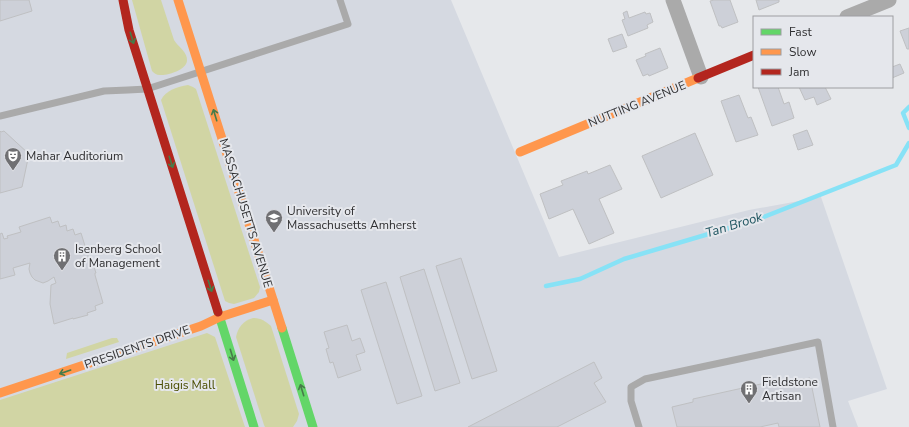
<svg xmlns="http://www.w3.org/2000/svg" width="909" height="427" font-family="'Nunito Sans',sans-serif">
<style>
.built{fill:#d5d9e1}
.green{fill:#d1d5a4}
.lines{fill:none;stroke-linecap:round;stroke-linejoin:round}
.stream{stroke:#87e2f6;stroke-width:4.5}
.building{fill:#cdd0d8;stroke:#bfc0c2}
.lane{stroke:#aaa;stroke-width:7}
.street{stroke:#aaa;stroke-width:15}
.fast{stroke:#63d668;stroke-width:9}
.slow{stroke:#ff974d;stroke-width:9}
.jam{stroke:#b3261e;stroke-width:9}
.oneway{stroke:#477b4a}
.labels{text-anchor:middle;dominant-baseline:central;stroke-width:4;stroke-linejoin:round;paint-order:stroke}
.street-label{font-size:12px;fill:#303032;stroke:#e5e7ec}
.poi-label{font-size:12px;fill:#303032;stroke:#e5e7ec;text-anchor:start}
.park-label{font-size:12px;fill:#4a4d00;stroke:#e5e7ec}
.water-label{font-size:13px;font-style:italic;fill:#1d545f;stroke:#e5e7ec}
</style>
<rect width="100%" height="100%" fill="#e6e8eb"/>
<polygon class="built" points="0,0 451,0 559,257 749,210 821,197 887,389 848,401 858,427 0,427"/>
<g class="green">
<path d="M132,0H161L174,40C178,47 188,52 187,61C186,70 167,76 160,75C156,75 154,73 152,71Z"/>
<path d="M188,85L193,87L196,89L260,287L259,292L254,298L234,304L229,303L225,301L161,100C166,90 177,87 188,85Z"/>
<path d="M253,318C261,318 265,321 271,326L299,414L297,421L293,427H265L264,425L236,337C238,327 243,321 253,318Z"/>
<polygon points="207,333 215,337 245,427 0,427 0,400"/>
<polygon points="112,338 117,338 119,342 66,359 67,353"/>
</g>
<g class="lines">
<g class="stream">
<polyline points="909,107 903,113 909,128"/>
<polyline points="546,286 580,279 624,259 756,220 896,165 909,143"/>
</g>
</g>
<g class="building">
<polygon points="0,0 29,0 32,11 0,21"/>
<polygon points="714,0 730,0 738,22 722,28 721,26 719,26 710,1"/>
<polygon points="756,0 779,0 779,2 759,10"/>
<polygon points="627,11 629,18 645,12 646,14 650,13 653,22 647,25 648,28 628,36 622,20 625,19 623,13"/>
<polygon points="909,28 909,49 907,49 900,31"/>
<polygon points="622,34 627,47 613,52 608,39"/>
<polygon points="660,48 668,68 649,76 648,74 643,76 636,60 646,56 645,54"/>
<polygon points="900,64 904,73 892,78 892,67"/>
<polygon points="758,87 778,87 784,104 789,102 794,118 772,126"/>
<polygon points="799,87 825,87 831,99 817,105 814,97 805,100"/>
<polygon points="739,95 748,118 751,117 758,135 736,142 721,101"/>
<polygon points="807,130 813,145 798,150 793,135"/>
<polygon points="0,131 1,132 4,131 29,154 22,187 0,193"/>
<polygon points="695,133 713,175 661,198 642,156"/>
<polygon points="610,165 622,189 599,199 614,233 589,244 573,209 549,219 540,194 563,185 561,181 587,171 588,174"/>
<polygon points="50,217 52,223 58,221 60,227 66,225 67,231 73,229 75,235 81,233 90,262 92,261 96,273 95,273 95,275 103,303 95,306 96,310 87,313 88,315 73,319 73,318 54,324 50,304 51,285 56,283 54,277 48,281 43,283 35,280 32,277 30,273 29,269 30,263 13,268 15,275 0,279 0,234 2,233 4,239 8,238 7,236 21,232 19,227"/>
<polygon points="461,258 497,371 472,379 436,266"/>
<polygon points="424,269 460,383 435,391 400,277"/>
<polygon points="386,282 422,396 397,404 361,290"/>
<polygon points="347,325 352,341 360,338 365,352 356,355 361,370 338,378 333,362 330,363 326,349 329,348 324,332"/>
<polygon points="594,362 602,378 594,383 606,402 557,427 468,427"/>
<polygon points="788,378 789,382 810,378 820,427 779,427 778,423 760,427 677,427 672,407 693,402 693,399"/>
</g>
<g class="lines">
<g class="lane">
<polyline points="0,116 104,91 128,90 147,89 348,24 340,0"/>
<polyline points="639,427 631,401 631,387 645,379 818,342 833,427"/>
</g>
<g class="street">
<polyline points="673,0 701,77"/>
<polyline points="847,17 889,0"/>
</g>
<g class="fast">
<polyline points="218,312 254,427"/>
<polyline points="282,328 313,427"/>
</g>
<g class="slow">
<polyline points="178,0 282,328"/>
<polyline points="520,152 698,78"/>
<polyline points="0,393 201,326 220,317 273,300"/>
</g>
<g class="jam">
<polyline points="123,0 129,30 218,312"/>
<polyline points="698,78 754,55"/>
</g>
</g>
<defs><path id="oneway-shaft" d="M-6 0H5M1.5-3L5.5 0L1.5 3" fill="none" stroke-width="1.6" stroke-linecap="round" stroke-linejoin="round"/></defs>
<g class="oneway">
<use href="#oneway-shaft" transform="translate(132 38) rotate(73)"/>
<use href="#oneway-shaft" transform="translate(215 115) rotate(-107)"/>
<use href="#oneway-shaft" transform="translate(171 162) rotate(72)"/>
<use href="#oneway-shaft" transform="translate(210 286) rotate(72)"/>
<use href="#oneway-shaft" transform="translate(232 355) rotate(73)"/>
<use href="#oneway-shaft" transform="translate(65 372) rotate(161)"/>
<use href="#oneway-shaft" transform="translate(302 390) rotate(-107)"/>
</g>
<defs>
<g id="theatre-pin" transform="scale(0.9)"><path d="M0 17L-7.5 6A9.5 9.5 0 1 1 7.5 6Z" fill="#707073" stroke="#e5e7ec"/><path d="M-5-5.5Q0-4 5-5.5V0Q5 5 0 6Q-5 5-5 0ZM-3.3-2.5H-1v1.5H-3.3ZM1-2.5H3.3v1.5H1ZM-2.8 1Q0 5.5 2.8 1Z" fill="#fff"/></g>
<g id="university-pin" transform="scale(0.9)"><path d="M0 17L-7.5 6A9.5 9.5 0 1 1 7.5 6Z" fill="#707073" stroke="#e5e7ec"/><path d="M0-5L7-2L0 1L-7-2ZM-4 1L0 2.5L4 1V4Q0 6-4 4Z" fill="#fff"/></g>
<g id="building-pin" transform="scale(0.9)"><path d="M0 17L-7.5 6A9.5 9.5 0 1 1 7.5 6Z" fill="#707073" stroke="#e5e7ec"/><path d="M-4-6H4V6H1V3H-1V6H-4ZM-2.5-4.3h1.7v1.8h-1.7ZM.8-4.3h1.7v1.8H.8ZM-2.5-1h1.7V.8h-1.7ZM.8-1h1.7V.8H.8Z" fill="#fff"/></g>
</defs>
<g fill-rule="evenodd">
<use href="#theatre-pin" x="13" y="156"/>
<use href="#university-pin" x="274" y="218"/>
<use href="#building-pin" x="62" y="256"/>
<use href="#building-pin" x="749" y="389"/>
</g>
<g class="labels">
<g class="street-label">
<text transform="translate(637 104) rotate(-22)">NUTTING AVENUE</text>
<text transform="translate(246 213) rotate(73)">MASSACHUSETTS AVENUE</text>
<text transform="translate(137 347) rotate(-19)">PRESIDENTS DRIVE</text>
</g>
<g class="poi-label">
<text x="26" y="156">Mahar Auditorium</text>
<text x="287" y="211">University of<tspan x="287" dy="14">Massachusetts Amherst</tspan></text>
<text x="75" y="249">Isenberg School<tspan x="75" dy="14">of Management</tspan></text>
<text x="762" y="382">Fieldstone<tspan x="762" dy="14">Artisan</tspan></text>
</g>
<g class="park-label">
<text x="185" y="385">Haigis Mall</text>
</g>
<g class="water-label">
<text transform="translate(734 225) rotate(-17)">Tan Brook</text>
</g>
</g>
<rect x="753" y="16" width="140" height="72" fill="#e5e7ec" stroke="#9d9ea2"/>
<rect x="761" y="29" width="20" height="6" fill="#63d668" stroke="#9d9ea2"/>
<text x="789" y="36" font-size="12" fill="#303032">Fast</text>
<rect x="761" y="49" width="20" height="6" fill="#ff974d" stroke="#9d9ea2"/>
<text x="789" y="56" font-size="12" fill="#303032">Slow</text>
<rect x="761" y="69" width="20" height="6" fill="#b3261e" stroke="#9d9ea2"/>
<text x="789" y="76" font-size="12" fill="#303032">Jam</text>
</svg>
